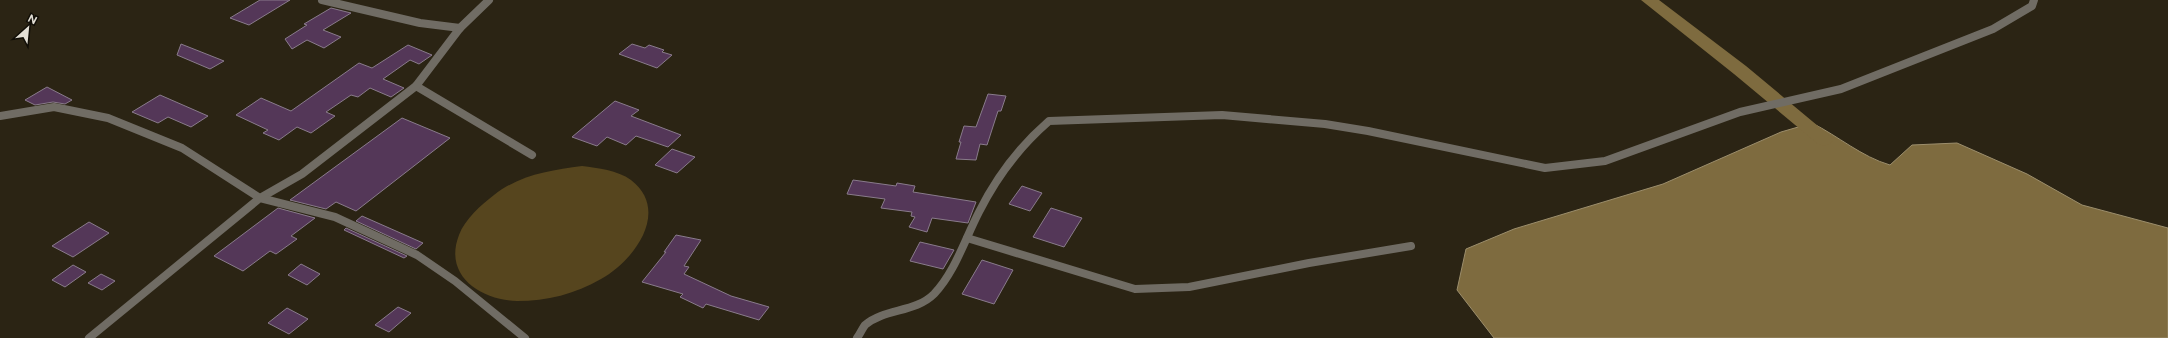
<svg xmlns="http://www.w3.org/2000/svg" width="2168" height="338" font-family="Figtree,sans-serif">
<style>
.green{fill:#56451e}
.water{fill:#7e6b3f;stroke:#9c8e6c}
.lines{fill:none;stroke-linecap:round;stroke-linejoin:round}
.canal{fill:#7e6b3f;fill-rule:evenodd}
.building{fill:#543758;stroke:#897b8b}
.minor{stroke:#706c64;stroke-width:8}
</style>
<rect width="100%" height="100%" fill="#2b2414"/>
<path class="green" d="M582,166C598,168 617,170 631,180C671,211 634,261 601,279C575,294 547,301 517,301C481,300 443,276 459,235C465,219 481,205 494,195C519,175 551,170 582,166Z"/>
<path class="water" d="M1812,123C1838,136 1862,157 1890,165L1912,145L1957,143L2027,174L2082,205L2168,228V338H1494L1457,290L1466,249L1514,229L1663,184L1781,132Z"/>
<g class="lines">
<polygon class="canal" points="1641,0 1659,0 1746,66 1830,136 1833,140 1830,144 1824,146 1818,144 1734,74"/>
</g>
<g class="building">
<polygon points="260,0 290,0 249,25 230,18"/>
<polygon points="331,8 351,13 323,30 341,37 324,48 307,40 292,49 285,39 307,25 304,24"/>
<polygon points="181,44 224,61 210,69 177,55"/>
<polygon points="632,44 645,48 649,45 664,50 662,52 672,55 657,68 619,54"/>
<polygon points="408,45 432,55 419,64 410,60 383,79 404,88 391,97 370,88 358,97 351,95 326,112 335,116 311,133 297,127 279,140 263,133 268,130 236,115 261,98 291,111 359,63 372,68"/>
<polygon points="47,87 72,100 65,104 53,102 35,105 25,100"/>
<polygon points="988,94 1006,96 1001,111 998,111 987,145 980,144 976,160 956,159 961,142 959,142 964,126 976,127"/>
<polygon points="160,95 208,116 191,127 168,117 158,123 132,112"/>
<polygon points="615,101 639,110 631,116 681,135 668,147 636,136 626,145 607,137 597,146 572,137"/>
<polygon points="402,118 450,138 356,211 336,202 326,209 290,200"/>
<polygon points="672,149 695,157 677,173 655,165"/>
<polygon points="853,180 896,186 897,183 915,186 913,192 976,202 968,223 932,218 927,232 909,227 915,217 911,216 912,212 881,208 885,199 847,194"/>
<polygon points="1022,186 1042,193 1030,211 1009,204"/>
<polygon points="278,208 315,218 291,236 297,239 276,254 270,251 243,271 214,256"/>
<polygon points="1051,208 1082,218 1064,247 1033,237"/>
<polygon points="362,216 423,243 416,249 356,221"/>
<polygon points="89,222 109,233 73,257 52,246"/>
<polygon points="346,228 407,256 404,258 344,230"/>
<polygon points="676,235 701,240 684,266 689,267 684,274 731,296 769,307 759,320 706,304 703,308 680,297 683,294 642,282 666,252 664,252"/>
<polygon points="920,242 954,250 943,269 910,261"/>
<polygon points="982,260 1013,270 994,304 962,294"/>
<polygon points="301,264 320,274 307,285 288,275"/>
<polygon points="73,265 86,272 65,287 52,280"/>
<polygon points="101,274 115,281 102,290 88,283"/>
<polygon points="398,307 411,313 389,332 375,325"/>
<polygon points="287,308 308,319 289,334 268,323"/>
</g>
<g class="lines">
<g class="minor">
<polyline points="322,0 420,23 460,28"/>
<polyline points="416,86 532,155"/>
<polyline points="0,116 54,107 108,118 182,148 260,198 302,174 416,86 460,28 489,0"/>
<polyline points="967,238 1135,289 1189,287 1309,263 1411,246"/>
<polyline points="89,338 260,198 335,217 417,255 455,281 525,338"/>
<path d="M857,338C860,334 862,329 865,325C885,308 915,313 934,294C955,272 965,239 979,212C997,176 1019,147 1049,121L1222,115L1325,124L1368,131L1545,168L1605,161L1740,112L1841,89L1993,29L2032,6L2034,0"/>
</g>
</g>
<g transform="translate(28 28) rotate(27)" stroke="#110e07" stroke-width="3" paint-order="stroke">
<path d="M0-3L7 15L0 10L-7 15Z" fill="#e3dfd5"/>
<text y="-6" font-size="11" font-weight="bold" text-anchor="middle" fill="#e3dfd5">N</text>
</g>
</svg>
